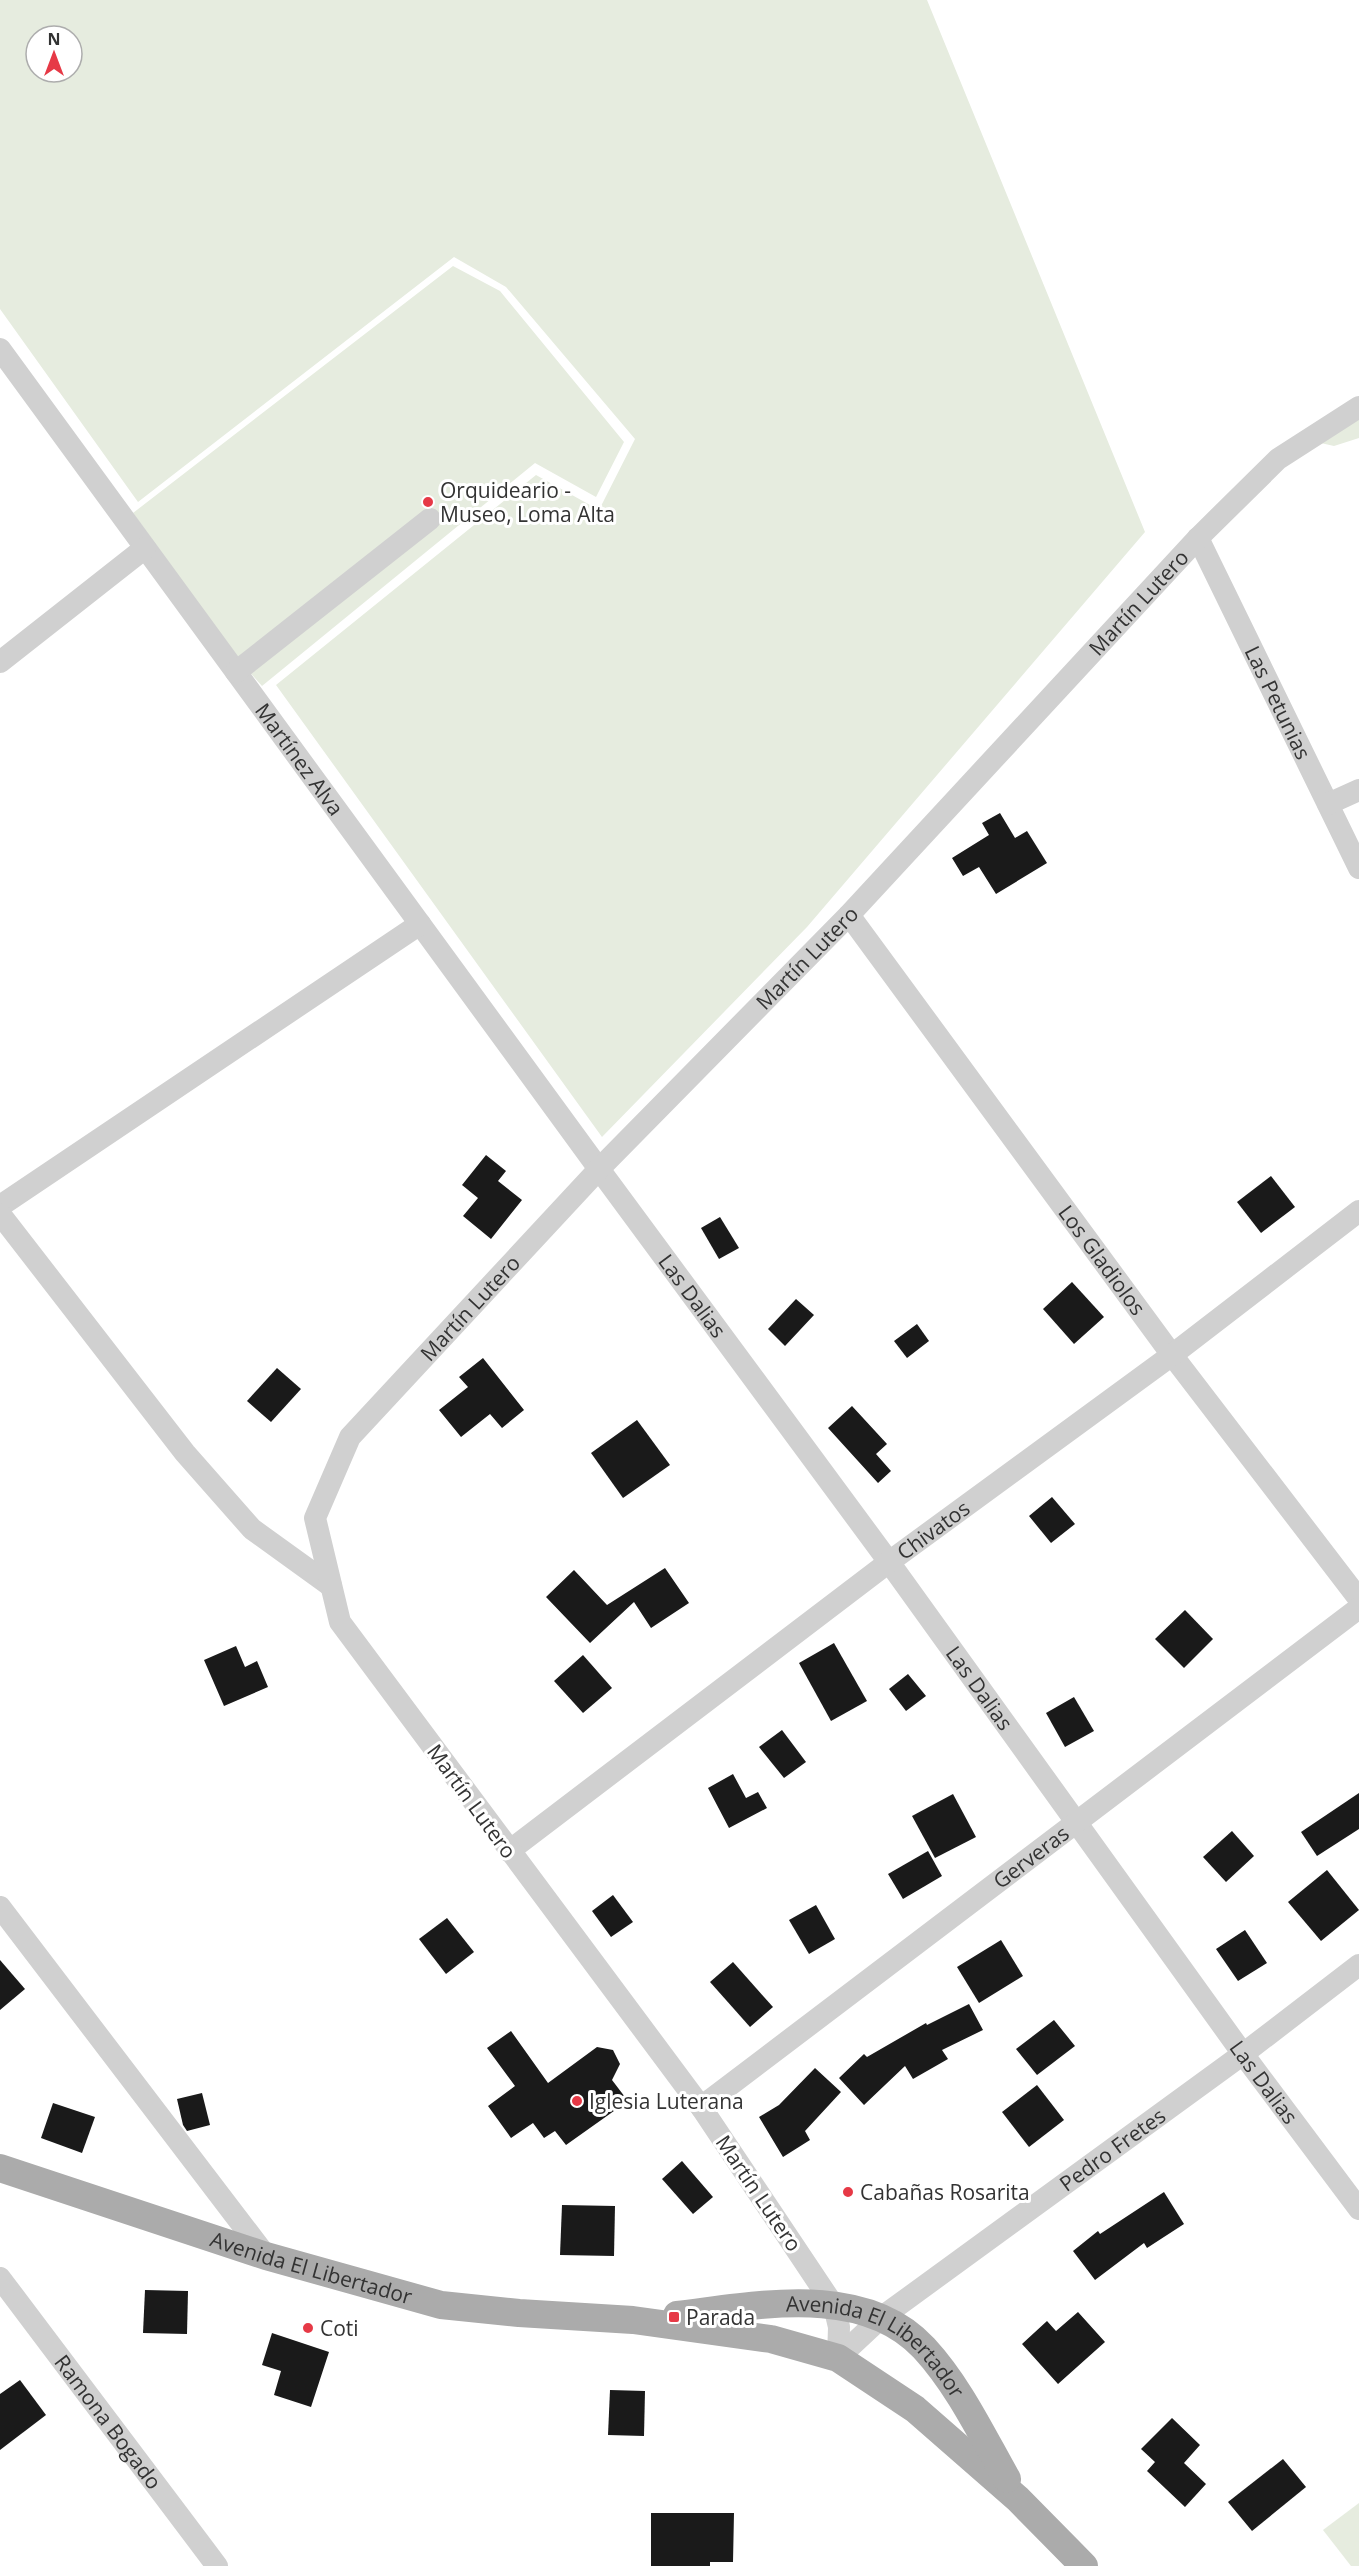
<svg xmlns="http://www.w3.org/2000/svg" width="1359" height="2566" font-family="'Open Sans',sans-serif">
<style>
.green{fill:#e6ecdf;fill-rule:evenodd}
.building{fill:#1a1a1a}
.lines{fill:none;stroke-linecap:round;stroke-linejoin:round}
.minor{stroke:#d0d0d0;stroke-width:22}
.major{stroke:#ababab;stroke-width:28}
.poi-dot{fill:#e63946;stroke:#fff;stroke-width:2}
.labels{text-anchor:middle;dominant-baseline:central;stroke-width:6;stroke-linejoin:round;paint-order:stroke}
.poi-label{font-size:21px;fill:#333;stroke:#fff;text-anchor:start}
.street-label{font-size:21px;fill:#333;stroke:#fff}
</style>
<rect width="100%" height="100%" fill="#fff"/>
<g class="green">
<path d="M0,0H927L1145,532L807,927L602,1137L276,685L536,475L599,510L635,439L506,287L454,257L138,502L0,309ZM36,36H72V72H36Z"/>
<polygon points="453,266 500,291 624,442 596,497 535,463 262,686 238,659 133,513"/>
<polygon points="1359,412 1359,438 1334,446 1303,439"/>
<polygon points="1359,2503 1359,2566 1351,2566 1323,2530"/>
</g>
<g class="building">
<polygon points="1000,813 1015,838 1027,831 1047,863 996,894 979,867 963,876 952,858 989,835 982,823"/>
<polygon points="486,1155 506,1171 498,1181 522,1200 491,1239 463,1216 478,1198 462,1185"/>
<polygon points="1271,1176 1295,1207 1261,1233 1237,1202"/>
<polygon points="720,1217 739,1248 719,1259 701,1228"/>
<polygon points="1072,1282 1104,1317 1074,1344 1043,1309"/>
<polygon points="796,1299 814,1315 785,1346 768,1329"/>
<polygon points="917,1324 929,1341 907,1358 894,1341"/>
<polygon points="483,1358 524,1410 502,1428 490,1414 461,1437 439,1410 468,1387 459,1377"/>
<polygon points="277,1368 301,1389 271,1422 247,1401"/>
<polygon points="852,1406 887,1444 876,1454 891,1471 878,1483 828,1428"/>
<polygon points="637,1420 670,1465 623,1498 591,1453"/>
<polygon points="1052,1497 1075,1524 1051,1543 1029,1516"/>
<polygon points="665,1568 689,1603 651,1628 634,1602 590,1643 546,1597 574,1570 607,1605"/>
<polygon points="1185,1610 1213,1639 1184,1668 1155,1639"/>
<polygon points="834,1643 867,1701 831,1721 799,1663"/>
<polygon points="236,1646 245,1667 257,1661 268,1687 224,1706 204,1660"/>
<polygon points="583,1655 612,1688 583,1713 554,1681"/>
<polygon points="908,1674 926,1696 906,1711 889,1689"/>
<polygon points="1074,1697 1094,1731 1065,1747 1046,1713"/>
<polygon points="782,1730 806,1762 784,1778 759,1747"/>
<polygon points="733,1774 746,1798 758,1792 767,1808 729,1828 708,1788"/>
<polygon points="1359,1793 1359,1829 1317,1856 1301,1832"/>
<polygon points="953,1794 976,1837 935,1858 912,1816"/>
<polygon points="1232,1831 1254,1856 1226,1882 1203,1857"/>
<polygon points="928,1851 942,1876 903,1899 888,1874"/>
<polygon points="1327,1870 1359,1910 1321,1941 1288,1902"/>
<polygon points="613,1895 633,1922 611,1937 592,1911"/>
<polygon points="816,1905 835,1939 809,1954 789,1920"/>
<polygon points="447,1918 474,1952 446,1974 419,1939"/>
<polygon points="1245,1930 1267,1963 1238,1981 1216,1949"/>
<polygon points="1001,1940 1023,1976 979,2003 957,1967"/>
<polygon points="0,1960 25,1989 0,2010"/>
<polygon points="733,1962 773,2007 750,2027 710,1982"/>
<polygon points="969,2004 983,2030 942,2050 948,2059 913,2079 905,2066 864,2105 839,2078 864,2054 867,2057 926,2023 927,2025"/>
<polygon points="1054,2020 1075,2046 1037,2075 1016,2049"/>
<polygon points="511,2031 548,2083 597,2047 613,2050 620,2064 612,2080 628,2101 566,2145 555,2131 544,2138 533,2123 511,2138 488,2106 515,2086 487,2048"/>
<polygon points="815,2068 841,2092 805,2131 810,2140 783,2157 759,2117 779,2105"/>
<polygon points="1037,2085 1064,2120 1029,2147 1002,2112"/>
<polygon points="202,2093 210,2125 187,2131 183,2125 177,2099"/>
<polygon points="53,2103 95,2117 82,2153 41,2138"/>
<polygon points="682,2161 713,2197 693,2214 662,2179"/>
<polygon points="1164,2192 1184,2224 1147,2248 1144,2243 1095,2280 1073,2251 1098,2231 1100,2234"/>
<polygon points="562,2205 615,2206 614,2256 560,2255"/>
<polygon points="145,2290 188,2291 187,2334 143,2333"/>
<polygon points="1078,2312 1105,2342 1058,2384 1022,2344 1047,2321 1056,2331"/>
<polygon points="272,2333 329,2352 311,2407 274,2395 281,2371 262,2365"/>
<polygon points="20,2380 46,2415 0,2450 0,2394"/>
<polygon points="610,2390 645,2391 644,2436 608,2435"/>
<polygon points="1172,2418 1200,2445 1184,2463 1206,2484 1185,2507 1147,2471 1155,2462 1141,2449"/>
<polygon points="1283,2459 1306,2487 1252,2531 1228,2502"/>
<polygon points="651,2513 734,2513 733,2562 710,2562 710,2566 651,2566"/>
</g>
<g class="lines">
<g class="minor">
<path id="s1" d="M0,349L599,1169L889,1562L1243,2054L1359,2209"/>
<path id="s2" d="M1198,538L1359,868"/>
<polyline points="0,662 145,548"/>
<polyline points="236,672 430,519"/>
<polyline points="1328,804 1359,790"/>
<path id="s3" d="M849,915L1172,1355L1359,1599"/>
<polyline points="0,1206 420,924"/>
<polyline points="0,1214 185,1453 252,1529 331,1586"/>
<path id="s4" d="M509,1851L889,1562L1172,1355L1359,1211"/>
<polyline points="0,1907 266,2256"/>
<path id="s5" d="M701,2107L1359,1608"/>
<path id="s6" d="M0,2278L217,2566"/>
<path id="s7" d="M838,2358L839,2327L834,2306L701,2107L340,1622L315,1518L350,1437L599,1169L849,915L1198,538L1278,459L1359,407"/>
<path id="s8" d="M838,2358L882,2317L1243,2054L1359,1965"/>
</g>
<g class="major">
<path id="s9" d="M0,2168L266,2256L441,2305L519,2313L633,2320L771,2339L838,2358L915,2409L1018,2499L1084,2566"/>
<path id="s10" d="M677,2315C755,2306 863,2282 924,2348C959,2386 982,2435 1007,2479"/>
</g>
</g>
<g class="poi-dot">
<circle cx="428" cy="502" r="6"/>
<circle cx="577" cy="2101" r="6"/>
<circle cx="848" cy="2192" r="6"/>
<rect x="668" y="2311" width="12" height="12" rx="3"/>
<circle cx="308" cy="2328" r="6"/>
</g>
<g class="labels">
<g class="poi-label">
<text x="440" y="490">Orquideario -<tspan x="440" dy="24">Museo, Loma Alta</tspan></text>
<text x="589" y="2101">Iglesia Luterana</text>
<text x="860" y="2192">Cabañas Rosarita</text>
<text x="686" y="2317">Parada</text>
<text x="320" y="2328">Coti</text>
</g>
<g class="street-label">
<text stroke="none"><textPath href="#s7" startOffset="2240">Martín Lutero</textPath></text>
<text stroke="none"><textPath href="#s2" startOffset="183">Las Petunias</textPath></text>
<text stroke="none"><textPath href="#s1" startOffset="508">Martínez Alva</textPath></text>
<text stroke="none"><textPath href="#s7" startOffset="1754">Martín Lutero</textPath></text>
<text stroke="none"><textPath href="#s3" startOffset="428">Los Gladiolos</textPath></text>
<text stroke="none"><textPath href="#s1" startOffset="1173">Las Dalias</textPath></text>
<text stroke="none"><textPath href="#s7" startOffset="1268">Martín Lutero</textPath></text>
<text stroke="none"><textPath href="#s4" startOffset="532">Chivatos</textPath></text>
<text stroke="none"><textPath href="#s1" startOffset="1659">Las Dalias</textPath></text>
<text transform="translate(472 1801) rotate(54)">Martín Lutero</text>
<text stroke="none"><textPath href="#s5" startOffset="414">Gerveras</textPath></text>
<text stroke="none"><textPath href="#s1" startOffset="2145">Las Dalias</textPath></text>
<text stroke="none"><textPath href="#s8" startOffset="345">Pedro Fretes</textPath></text>
<text transform="translate(759 2193) rotate(56)">Martín Lutero</text>
<text stroke="none"><textPath href="#s9" startOffset="327">Avenida El Libertador</textPath></text>
<text stroke="none"><textPath href="#s10" startOffset="214">Avenida El Libertador</textPath></text>
<text stroke="none"><textPath href="#s6" startOffset="180">Ramona Bogado</textPath></text>
</g>
</g>
<g transform="translate(54 54)"><circle r="28" fill="#ffffff" stroke="#adadad" stroke-width="1.5"/>
<path d="M0-4.5L10 22L0 15L-10 22Z" fill="#e63946"/>
<text y="-9" font-size="16" font-weight="bold" text-anchor="middle" fill="#333333">N</text>
</g>
</svg>
